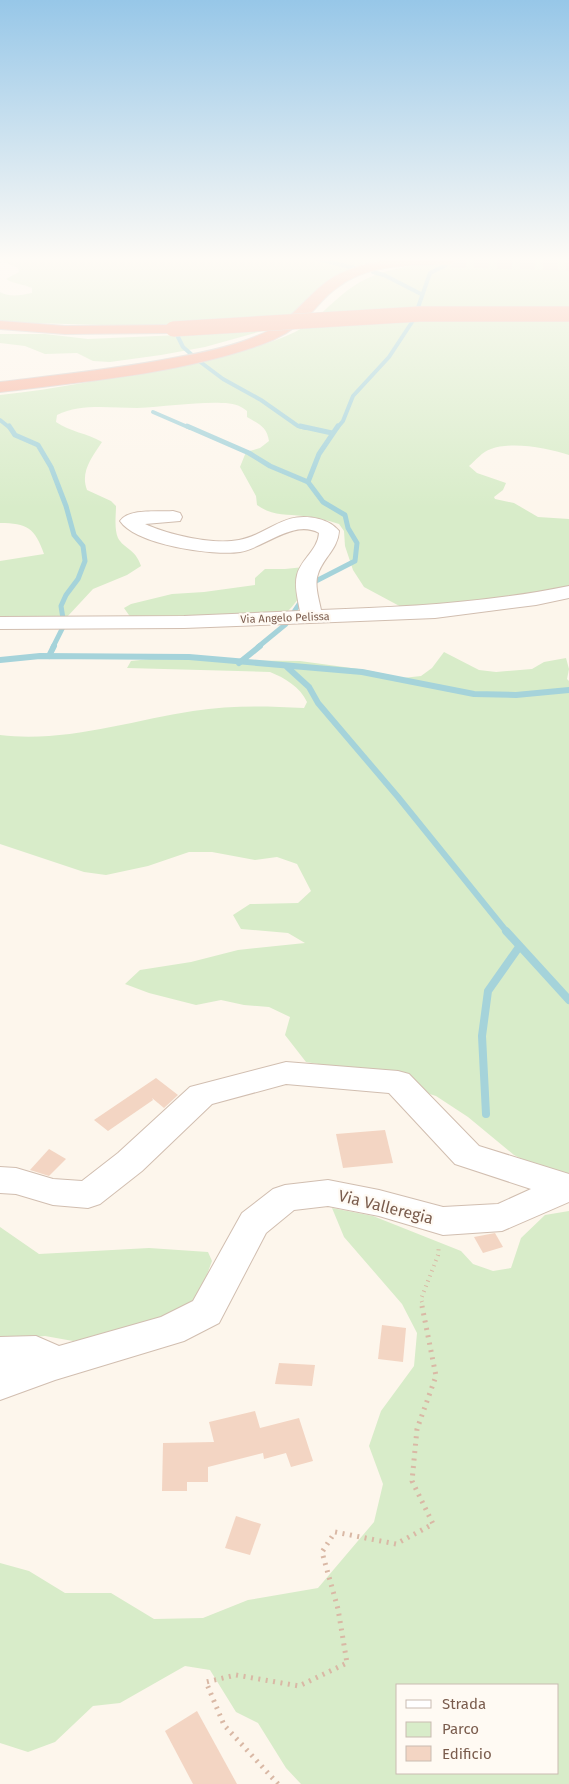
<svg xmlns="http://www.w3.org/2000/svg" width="569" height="1784" font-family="'Fira Sans',sans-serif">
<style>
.green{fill:#d8ecc9;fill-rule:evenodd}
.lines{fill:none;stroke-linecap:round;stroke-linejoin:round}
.stream-far3{stroke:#a5d3da;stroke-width:4}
.stream-far2{stroke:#a5d3da;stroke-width:5}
.stream-far1{stroke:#a5d3da;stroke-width:6}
.stream{stroke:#a5d3da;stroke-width:8}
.building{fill:#f3d5c3}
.highway-tunnel{stroke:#dcd0c4;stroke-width:15;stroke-dasharray:15 8;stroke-linecap:butt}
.minor-casing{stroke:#d1beb0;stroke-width:2}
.highway-casing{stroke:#dad1cd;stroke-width:2}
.path-far1{stroke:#d9b8a5;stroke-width:4;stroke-dasharray:1 4.5;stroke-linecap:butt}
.path{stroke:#d9b8a5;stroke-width:5;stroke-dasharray:2 5.5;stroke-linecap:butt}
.minor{fill:#fff;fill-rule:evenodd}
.highway{fill:#f7b7a3;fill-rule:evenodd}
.highway-bridge-casing{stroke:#dad1cd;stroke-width:16;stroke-linecap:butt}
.highway-bridge{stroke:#f7b7a3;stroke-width:15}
.labels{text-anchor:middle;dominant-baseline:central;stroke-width:4.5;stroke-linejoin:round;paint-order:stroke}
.far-street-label{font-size:11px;fill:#7a5c4d;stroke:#fffaf3}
.near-street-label{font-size:16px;fill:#7a5c4d;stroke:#fffaf3}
</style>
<rect width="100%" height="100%" fill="#fdf6ec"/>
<g class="green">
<path d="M4,259H406L360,265L339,274L289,317L269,329L205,347L161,355L110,362L93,361L77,353L45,354L25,346L0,343V334H45L88,339L180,335L136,326L0,322V292C11,298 21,295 32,293V288C23,284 14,284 6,279L19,272L18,268L4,262Z"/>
<path d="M455,259H569V455C548,448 512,441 491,449C482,452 476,460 469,466L477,473L506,483L503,490L494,497L495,499L514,503L538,517L569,519V589L405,609L364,587L353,570L345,546L344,531L339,524C327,520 315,517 303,516C286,514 272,516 257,505L256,496L240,467L246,452L260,448L269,441C267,427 259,424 247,417V411C240,405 232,403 222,403C194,402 165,407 137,408C111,408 81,403 57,415L56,422C70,432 87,433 102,442C92,457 80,472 87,490L111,501L116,506C116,515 114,529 118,538C124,549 135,548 141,566L127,575L93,589L67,617L0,618V561L44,554C35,528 27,523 0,523V395C56,389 112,378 168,366C210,358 255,351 295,332C316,322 330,303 348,290C378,267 419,264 456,262Z"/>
<path d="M304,567C304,590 302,598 284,615L131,618L124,608L131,604L172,594L204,592L255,585V578L265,569H285Z"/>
<path d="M444,652L479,670L496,672L532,669L544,662L566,658L569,669L567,679L569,681V1176L539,1168L514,1155L468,1117L436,1096L350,1069L306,1062L285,1035L290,1017L269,1007L244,1005L221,1000L196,1005L149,993L125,984L140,970L191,962L238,950L305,943L288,933L241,929L233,915L250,904L298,903L311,891L297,864L277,857L255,860L212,852H189L148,866L106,875L84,872L0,844V735C64,743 129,721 193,711C230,705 266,706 304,708L307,702C300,687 285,678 270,672L127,668L131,661L150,659L300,661L366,670L403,678L421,676L432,668Z"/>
<path d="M332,1208L373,1216L461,1251L473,1264L493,1271L511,1268L521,1238L545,1215L569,1211V1784H301L286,1768L258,1723L236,1712L210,1670L185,1666L120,1703L93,1706L55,1742L28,1752L0,1743V1563L29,1571L65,1593H111L154,1619L203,1618L248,1600L318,1588L374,1522L383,1484L369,1446L381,1411L414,1366L417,1333L402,1304L344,1237ZM398,1685H558V1773H398Z"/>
<polygon points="0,1227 39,1254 149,1248 208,1252 212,1261 200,1293 179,1317 135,1334 73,1341 45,1336 0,1340"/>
</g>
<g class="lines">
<g class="stream-far3">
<polyline points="317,259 355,268"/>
<polyline points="373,272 384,275 421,294"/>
<polyline points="175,331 183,347 191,354"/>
<polyline points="199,361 223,379 261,400 298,426 306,428"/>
<polyline points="153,412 190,428"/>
<polyline points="0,420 10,428"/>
<polyline points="337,428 343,421 353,396 389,357 414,319 430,273 446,265 444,263"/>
</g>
<g class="stream-far2">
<polyline points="9,426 15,435 38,445 51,467 66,506 74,535 83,546 85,561 78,579 66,595 61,606 64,625 53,647"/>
<polyline points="187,426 249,453 270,466 308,482"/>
<polyline points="300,426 332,433"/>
<polyline points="311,587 316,581 355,561 357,543 348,528 345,515 323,502 308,482 319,454 338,426"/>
<polyline points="258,647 286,624 303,598"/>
</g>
<g class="stream-far1">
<polyline points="49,656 54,646"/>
<polyline points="0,660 40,656 189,657 362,672 474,694 516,695 569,690"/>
<polyline points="239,663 260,646"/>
<polyline points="287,667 309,687 318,703 398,797 507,932"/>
</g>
<g class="stream">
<polyline points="506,931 569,1000"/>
<polyline points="486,1114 482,1036 488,991 519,947"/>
</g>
</g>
<g class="building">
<polygon points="156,1078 178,1095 164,1108 152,1098 153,1100 108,1131 94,1120"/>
<polygon points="385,1130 393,1163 343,1168 336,1134"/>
<polygon points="49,1149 66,1159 49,1176 30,1170"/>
<polygon points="495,1233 503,1247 483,1253 474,1237"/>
<polygon points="382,1325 406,1328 403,1362 378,1359"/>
<polygon points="279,1363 315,1365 312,1386 275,1384"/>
<polygon points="255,1411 260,1428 299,1418 313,1461 291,1467 286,1453 264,1459 263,1453 208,1467 208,1482 187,1482 187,1491 162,1491 163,1443 214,1442 209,1422"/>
<polygon points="236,1516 261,1524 250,1555 225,1548"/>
<polygon points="197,1711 237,1784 193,1784 165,1731"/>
</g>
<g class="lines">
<polyline class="highway-tunnel" points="451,260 569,263"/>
<g class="minor-casing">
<g id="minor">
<path d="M173,511L180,513L182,517L180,521L145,524C169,535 213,545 239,540C270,534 283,510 319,519C327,521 334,525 339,531C338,549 323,558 318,574C314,585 319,599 321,610C405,607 486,603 569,586V598L536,605L435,618L184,628L0,629V617L184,616L300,611C298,600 294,586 297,575C301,559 318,550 319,533C294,519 266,547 240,552C213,556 136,545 120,521C129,508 158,512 173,511Z"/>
<polygon points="286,1062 398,1071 409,1074 479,1146 569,1174 569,1202 502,1231 443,1235 379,1216 328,1206 294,1210 266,1233 219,1323 184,1341 55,1380 0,1400 0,1337 36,1336 59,1346 161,1317 193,1301 242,1213 273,1189 285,1185 328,1180 379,1190 443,1207 498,1204 531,1189 455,1164 389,1093 286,1084 212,1104 142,1171 100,1204 88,1208 53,1205 16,1194 0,1193 0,1167 16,1168 53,1179 82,1181 118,1153 190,1087"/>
</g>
</g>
<g class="highway-casing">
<g id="highway">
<path d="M400,259L457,260L451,264C414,265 369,263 338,287C326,295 318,306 308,316C295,329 278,339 260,345C177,374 87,381 0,392V382C58,375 116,369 173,358C201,353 231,347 257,336C290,323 300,303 325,283C346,267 375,261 400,259Z"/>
<polygon points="0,321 65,326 173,325 178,326 180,329 178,332 173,333 65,334 0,329"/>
</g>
</g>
<polyline class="path-far1" points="422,1302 421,1299 438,1255 439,1245"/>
<polyline class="path" points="278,1784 224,1725 206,1682 236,1675 299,1686 347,1663 338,1609 322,1552 335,1532 396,1544 433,1524 412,1481 417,1429 436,1376 421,1301"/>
<use href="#minor" class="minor"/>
<use href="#highway" class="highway"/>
<g class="highway-bridge-casing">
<polyline id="highway-bridge" points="173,329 420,314 569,314"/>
</g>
<use href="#highway-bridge" class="highway-bridge"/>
</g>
<linearGradient id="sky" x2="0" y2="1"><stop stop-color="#97c7e8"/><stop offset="0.51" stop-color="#fefbf6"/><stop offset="1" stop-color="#fefbf6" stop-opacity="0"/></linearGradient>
<rect width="569" height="508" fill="url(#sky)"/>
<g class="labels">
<g class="far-street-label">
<text transform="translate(285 618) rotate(-2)">Via Angelo Pelissa</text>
</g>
<g class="near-street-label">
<text transform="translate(386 1207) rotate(14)">Via Valleregia</text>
</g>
</g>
<rect x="396" y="1684" width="162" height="90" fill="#fffaf3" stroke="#cabbb1"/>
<rect x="406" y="1700" width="25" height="8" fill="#ffffff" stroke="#cabbb1"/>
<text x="442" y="1709" font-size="15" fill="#7a5c4d">Strada</text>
<rect x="406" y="1722" width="25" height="15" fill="#d8ecc9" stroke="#cabbb1"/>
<text x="442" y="1734" font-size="15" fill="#7a5c4d">Parco</text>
<rect x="406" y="1746" width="25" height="15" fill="#f3d5c3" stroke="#cabbb1"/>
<text x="442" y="1759" font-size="15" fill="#7a5c4d">Edificio</text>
</svg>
